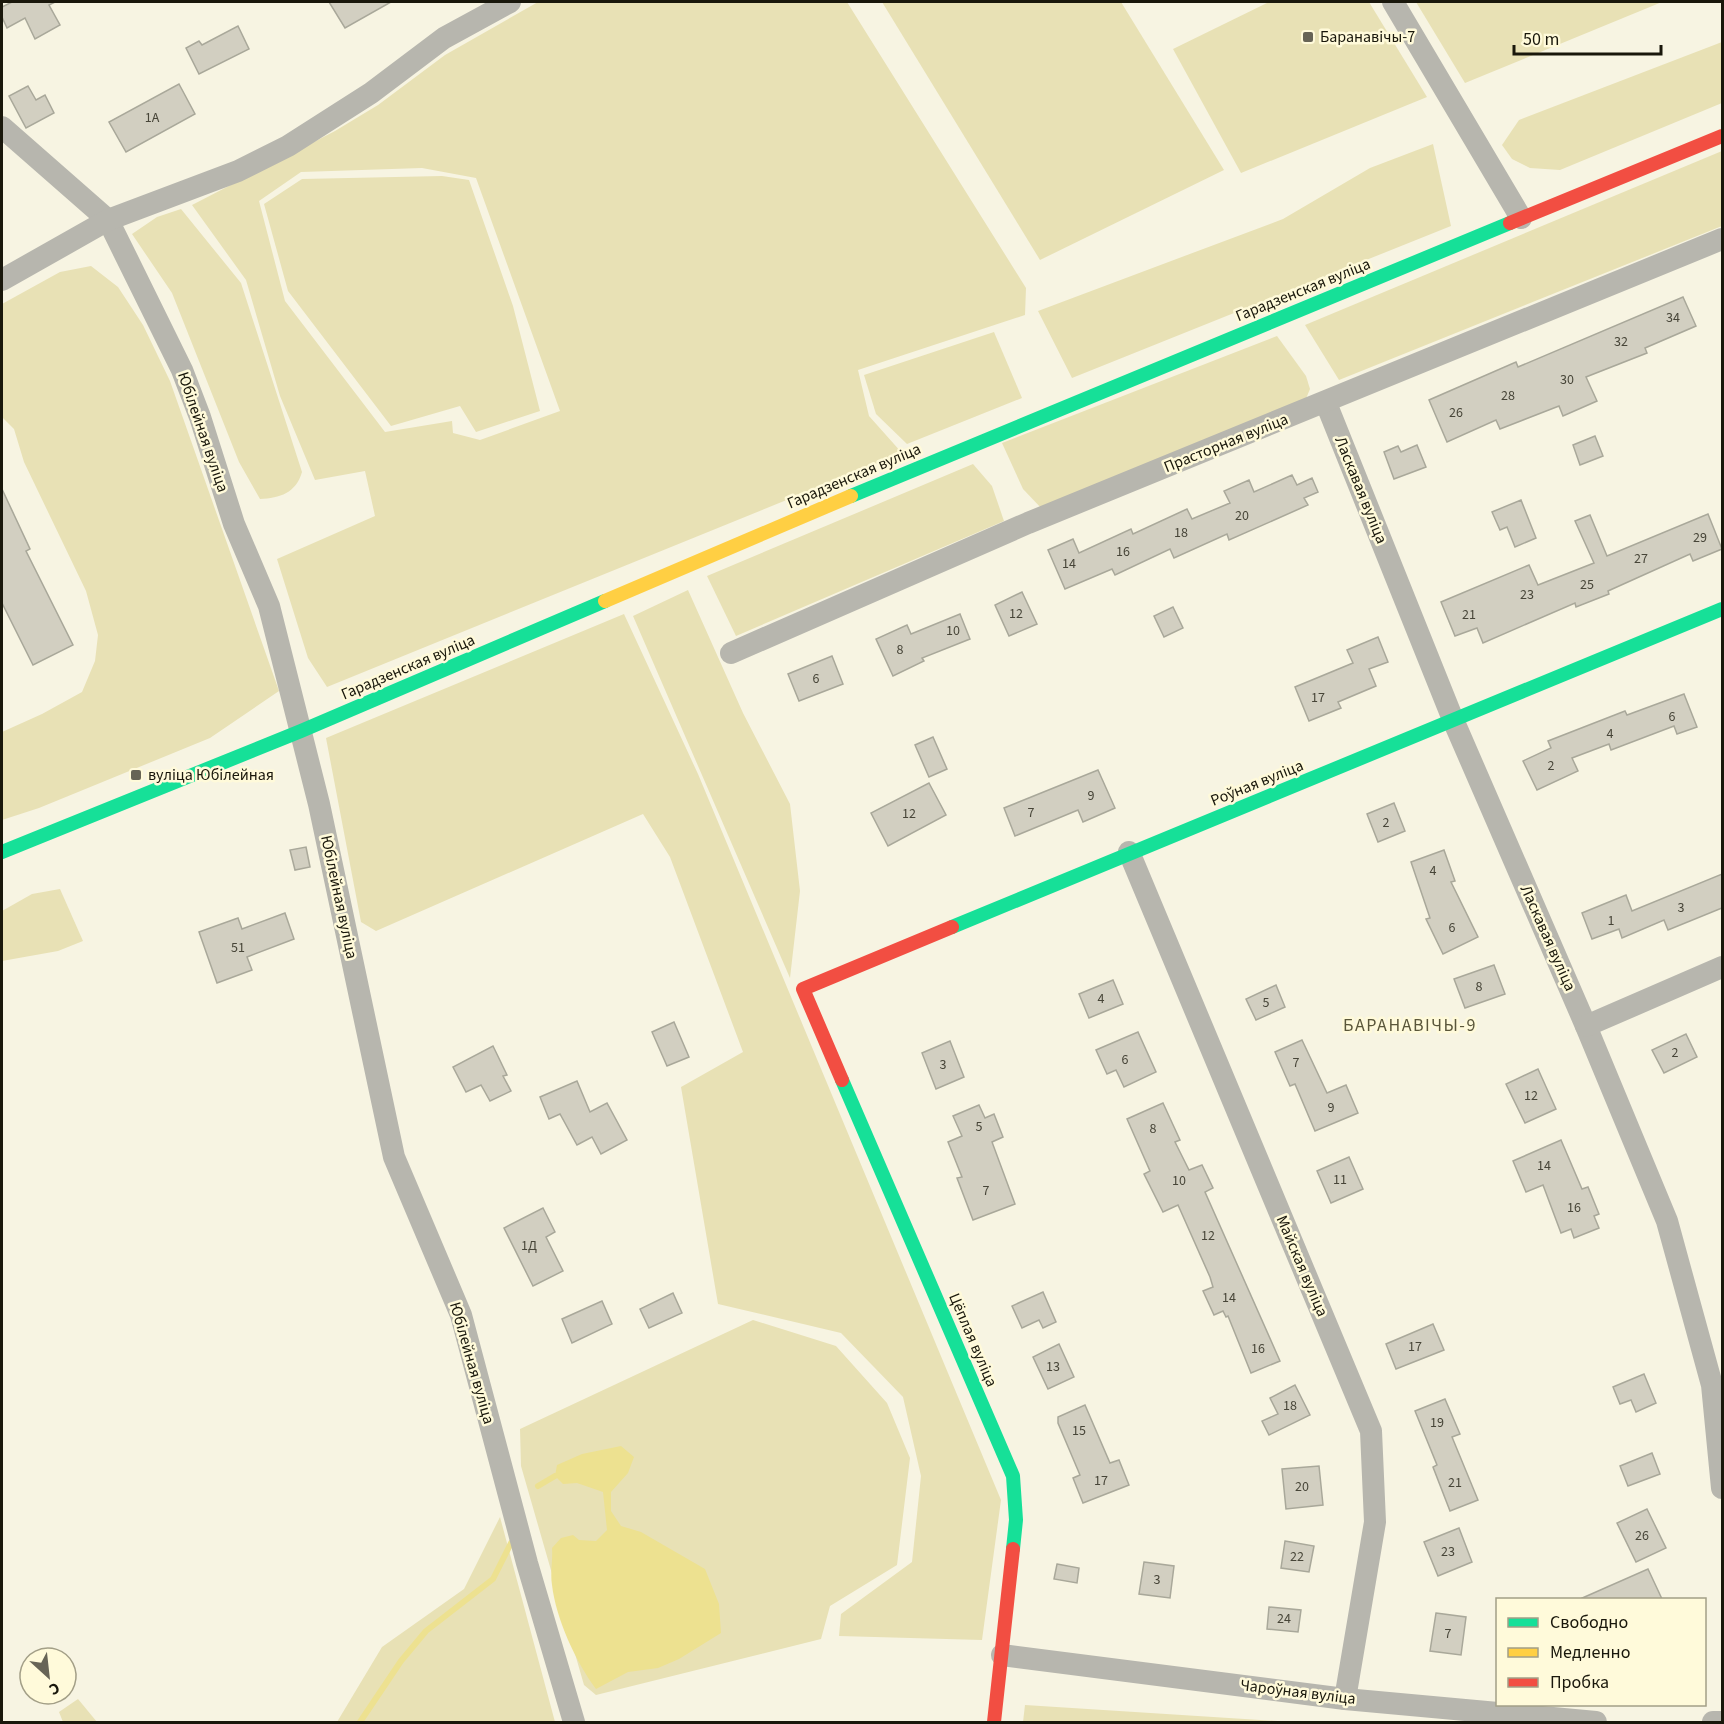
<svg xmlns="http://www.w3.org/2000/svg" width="1724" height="1724" font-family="'Source Sans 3',sans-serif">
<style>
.green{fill:#e8e1b5;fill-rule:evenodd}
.water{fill:#ede190}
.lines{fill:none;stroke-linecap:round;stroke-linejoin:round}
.stream{stroke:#ede190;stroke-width:6}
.building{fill:#d2cfc1;stroke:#a9a89a;stroke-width:1.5}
.street{stroke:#b7b6ae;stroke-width:22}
.fast{stroke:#16e098;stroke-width:14}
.slow{stroke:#ffcf43;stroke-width:14}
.jam{stroke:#f24e42;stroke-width:14}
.poi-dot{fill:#676456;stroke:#fffada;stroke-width:2}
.labels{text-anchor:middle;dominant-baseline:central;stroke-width:5;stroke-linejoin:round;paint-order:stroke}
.number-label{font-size:14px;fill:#474538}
.poi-label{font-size:16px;fill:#19170b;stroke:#fffada;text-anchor:start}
.street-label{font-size:16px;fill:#19170b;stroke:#fffada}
.neighbourhood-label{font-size:18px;letter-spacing:1.5px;fill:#5a563a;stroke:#fffada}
</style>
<rect width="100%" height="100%" fill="#f7f4e2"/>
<g class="green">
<path d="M538,2H847L1026,288L1025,315L858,370L869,416L902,453L327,687L308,658L277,559L375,516L365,471L315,480L280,396L246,280L192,205L335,131L378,105L445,55ZM422,168L476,178L560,411L480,440L453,433L452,421L385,432L285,301L259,201L301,172Z"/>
<polygon points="882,2 1121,2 1224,170 1040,260"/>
<polygon points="1269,2 1369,2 1427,97 1241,173 1173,49"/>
<polygon points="1416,2 1662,2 1465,83"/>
<polygon points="1722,42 1722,103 1560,170 1530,168 1512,159 1502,145 1519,120"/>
<polygon points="1433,144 1451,226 1072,378 1038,311 1283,219 1370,168"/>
<polygon points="1722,151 1722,226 1339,380 1305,325"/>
<polygon points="442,176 469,180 513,306 540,411 476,432 460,406 391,426 288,291 264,204 302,179"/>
<path d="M181,209L241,283L302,472C296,493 280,498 260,499L239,462L172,293L132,234L157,217Z"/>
<polygon points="91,266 118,287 143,325 170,381 279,691 210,738 39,808 2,820 2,732 42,714 82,692 95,661 98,635 86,591 24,462 14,429 2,417 2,304 60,272"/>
<polygon points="994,332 1022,398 907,444 876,414 864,375"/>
<polygon points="1277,336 1306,376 1310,389 1305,401 1043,510 1023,489 1002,443"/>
<polygon points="973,464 992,486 1004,521 736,636 707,576"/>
<polygon points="688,590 743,713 790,804 800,891 790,978 633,616"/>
<polygon points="624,614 698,774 1001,1500 982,1640 839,1636 841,1614 912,1562 921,1476 903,1397 841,1333 718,1304 681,1087 743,1052 670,857 643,814 376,931 361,922 326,738"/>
<polygon points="60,889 83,941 58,951 2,961 2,911 32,894"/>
<polygon points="753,1320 836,1346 887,1403 910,1458 897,1565 830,1606 821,1639 596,1695 584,1685 521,1466 520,1429"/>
<polygon points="500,1517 555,1722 337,1722 382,1647 464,1589"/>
<polygon points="78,1699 97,1722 63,1722 59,1712"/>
<polygon points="1025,1705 1293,1722 1023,1722"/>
</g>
<path class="water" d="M621,1446L634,1457L628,1473L611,1492V1511L621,1526L641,1532L705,1569L719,1604L721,1633L679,1659L658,1668L628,1672L596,1689C576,1662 556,1619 552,1585C550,1573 553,1560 552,1548L561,1538L573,1535L579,1540L596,1541L607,1530L603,1492L577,1483L563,1484L555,1476L557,1465L582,1454Z"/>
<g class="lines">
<g class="stream">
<polyline points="538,1486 555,1476"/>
<polyline points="360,1722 401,1661 426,1631 493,1579 511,1543"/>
</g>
</g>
<g class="building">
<polygon points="12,2 55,2 49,5 60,25 35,39 25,18 7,28 2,17 2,7"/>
<polygon points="329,2 391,2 345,28"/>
<polygon points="238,26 249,49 199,74 186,48 199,41 202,45"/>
<polygon points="179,84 195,114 126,152 109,122"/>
<polygon points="28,86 36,100 45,95 54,113 26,128 9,96"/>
<polygon points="1683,297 1696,326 1645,348 1647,353 1586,377 1597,401 1563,416 1559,406 1500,429 1496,420 1447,442 1429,400 1516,362 1518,367"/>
<polygon points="1595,436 1603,456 1580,465 1573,445"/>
<polygon points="1417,445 1426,467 1394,479 1384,452 1398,446 1401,452"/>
<polygon points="1292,475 1297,485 1312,478 1318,492 1304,498 1308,505 1229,540 1227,534 1174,558 1170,549 1115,575 1112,569 1065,589 1048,550 1073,539 1079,553 1131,529 1133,534 1187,509 1192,519 1230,503 1224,491 1249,480 1254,492"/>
<polygon points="2,489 30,549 26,551 73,645 33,665 2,603"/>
<polygon points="1521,500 1536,538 1515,547 1507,527 1500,530 1492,512"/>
<polygon points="1708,514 1722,549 1693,561 1690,554 1608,591 1609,594 1576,607 1575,603 1483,643 1477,628 1455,636 1441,602 1529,565 1538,585 1594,563 1575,521 1590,515 1607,556"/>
<polygon points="1022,592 1037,624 1009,636 995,605"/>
<polygon points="1173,607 1183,628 1164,637 1154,616"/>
<polygon points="960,614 970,639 922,658 924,661 893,676 876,639 907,625 911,634"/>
<polygon points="1378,637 1388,662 1369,669 1376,686 1338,702 1341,708 1309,721 1295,687 1353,663 1347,650"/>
<polygon points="832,656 843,684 799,701 788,674"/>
<polygon points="1684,694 1697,727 1677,734 1674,726 1611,750 1609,744 1572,758 1578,771 1537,790 1523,761 1551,748 1548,741 1625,711 1627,715"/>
<polygon points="933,737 947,769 929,777 915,745"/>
<polygon points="1098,770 1115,808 1083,822 1078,810 1015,836 1004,808"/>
<polygon points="929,783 946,815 888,846 871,813"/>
<polygon points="1394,803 1405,831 1378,842 1367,814"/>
<polygon points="306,847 310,867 295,870 290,850"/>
<polygon points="1444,850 1455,881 1451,882 1478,937 1443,954 1426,919 1430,918 1411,862"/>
<polygon points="1722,874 1722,908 1668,930 1664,920 1622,938 1619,929 1592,939 1582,913 1626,895 1632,911"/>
<polygon points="285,913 294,939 247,957 252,970 217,983 199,932 238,918 242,929"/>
<polygon points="1494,965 1505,994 1465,1008 1454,979"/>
<polygon points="1113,980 1123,1004 1089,1018 1079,994"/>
<polygon points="1276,985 1285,1007 1256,1020 1246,999"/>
<polygon points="674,1022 689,1057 667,1066 652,1032"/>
<polygon points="1138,1032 1156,1072 1124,1087 1116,1070 1107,1074 1096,1050"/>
<polygon points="1686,1034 1697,1057 1664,1073 1652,1050"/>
<polygon points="1302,1040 1327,1093 1346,1085 1358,1113 1315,1131 1295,1084 1290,1086 1275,1052"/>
<polygon points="950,1041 964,1077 936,1089 922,1053"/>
<polygon points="493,1046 507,1075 503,1076 511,1091 490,1101 481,1085 466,1092 453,1067"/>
<polygon points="1538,1069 1556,1109 1525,1123 1506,1084"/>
<polygon points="577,1081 590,1112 607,1103 627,1140 601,1154 592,1137 577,1145 560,1114 549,1119 540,1097"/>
<polygon points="1163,1103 1180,1140 1175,1142 1189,1170 1202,1165 1213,1188 1205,1192 1280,1361 1251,1373 1228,1316 1226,1317 1223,1311 1214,1315 1203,1291 1213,1287 1210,1277 1178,1205 1163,1212 1144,1174 1150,1171 1127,1119"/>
<polygon points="979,1105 985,1118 994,1114 1003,1137 992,1142 1015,1204 973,1220 957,1178 962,1177 948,1142 962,1136 953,1116"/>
<polygon points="1561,1140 1582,1189 1588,1187 1599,1214 1594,1216 1599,1228 1574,1238 1571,1229 1561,1233 1543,1185 1526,1192 1513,1161"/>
<polygon points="1349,1157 1363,1189 1331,1203 1317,1171"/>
<polygon points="543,1208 555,1232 546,1237 563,1271 533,1286 504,1228"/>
<polygon points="1043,1292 1056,1322 1043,1328 1039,1320 1022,1328 1012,1306"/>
<polygon points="673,1293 682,1313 649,1328 640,1309"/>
<polygon points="602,1301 612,1324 572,1343 562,1319"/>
<polygon points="1433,1324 1444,1350 1396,1369 1386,1344"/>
<polygon points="1059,1344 1074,1377 1048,1389 1033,1357"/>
<polygon points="1644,1374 1656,1403 1636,1412 1631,1400 1620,1404 1613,1387"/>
<polygon points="1295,1385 1310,1415 1269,1435 1262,1421 1278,1414 1270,1398"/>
<polygon points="1445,1399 1460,1434 1452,1437 1478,1500 1450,1511 1433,1467 1437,1465 1415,1411"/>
<polygon points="1085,1405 1110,1463 1119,1460 1129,1485 1083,1503 1073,1478 1080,1475 1058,1423 1058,1417"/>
<polygon points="1652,1453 1660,1474 1628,1486 1620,1466"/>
<polygon points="1319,1466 1323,1505 1286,1509 1282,1469"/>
<polygon points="1647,1509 1666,1548 1636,1562 1617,1523"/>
<polygon points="1459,1528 1472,1562 1438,1576 1424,1542"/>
<polygon points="1285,1541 1314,1546 1309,1572 1281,1568"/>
<polygon points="1144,1562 1174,1566 1170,1598 1139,1594"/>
<polygon points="1057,1564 1079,1568 1077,1583 1054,1579"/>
<polygon points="1648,1569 1662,1599 1580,1599"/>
<polygon points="1269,1607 1301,1610 1298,1632 1267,1629"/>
<polygon points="1436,1613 1466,1617 1461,1655 1430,1651"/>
</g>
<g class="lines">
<g class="street">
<polyline points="1393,2 1521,218"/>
<polyline points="2,127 108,220 182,370 200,417 234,524 269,606 319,804 394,1157 461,1315 527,1563 574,1722"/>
<polyline points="2,280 108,220 238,171 288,146 371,93 444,38 510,2"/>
<polyline points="1326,403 1454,722 1586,1026 1667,1221 1712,1385 1722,1488"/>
<polyline points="731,653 1028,523 1722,239"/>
<polyline points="1129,852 1371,1431 1375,1522 1345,1699"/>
<polyline points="1586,1026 1722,967"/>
<polyline points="1002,1655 1345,1699 1596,1722"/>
<polyline points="1713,1722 1722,1722"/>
</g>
<g class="fast">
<polyline points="851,496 1510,223"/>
<polyline points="2,852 301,731 605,601"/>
<polyline points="952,927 1722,609"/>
<polyline points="842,1080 1013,1476 1016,1520 1013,1549"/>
</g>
<polyline class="slow" points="605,601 851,496"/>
<g class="jam">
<polyline points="1510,223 1722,136"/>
<polyline points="842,1080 803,989 952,927"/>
<polyline points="994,1722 1013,1549"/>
</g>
</g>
<g class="poi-dot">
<rect x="1302" y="31" width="12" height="12" rx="3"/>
<rect x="130" y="769" width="12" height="12" rx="3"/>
</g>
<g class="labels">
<g class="number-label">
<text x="152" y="118">1А</text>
<text x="1673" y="318">34</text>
<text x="1621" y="342">32</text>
<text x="1567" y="380">30</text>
<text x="1508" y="396">28</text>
<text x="1456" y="413">26</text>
<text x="1242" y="516">20</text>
<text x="1181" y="533">18</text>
<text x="1700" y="538">29</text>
<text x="1123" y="552">16</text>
<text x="1641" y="559">27</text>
<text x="1069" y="564">14</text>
<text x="1587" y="585">25</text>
<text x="1527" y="595">23</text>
<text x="1016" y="614">12</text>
<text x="1469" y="615">21</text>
<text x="953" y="631">10</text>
<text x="900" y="650">8</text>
<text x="816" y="679">6</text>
<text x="1318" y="698">17</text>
<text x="1672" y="717">6</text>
<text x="1610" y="734">4</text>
<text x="1551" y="766">2</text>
<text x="1091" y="796">9</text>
<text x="1031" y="813">7</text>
<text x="909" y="814">12</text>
<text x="1386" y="823">2</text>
<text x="1433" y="871">4</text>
<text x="1681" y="908">3</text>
<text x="1611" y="921">1</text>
<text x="1452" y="928">6</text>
<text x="238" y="948">51</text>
<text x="1479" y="987">8</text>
<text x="1101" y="999">4</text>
<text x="1266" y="1003">5</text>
<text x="1675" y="1053">2</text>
<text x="1125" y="1060">6</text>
<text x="1296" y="1063">7</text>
<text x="943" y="1065">3</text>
<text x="1531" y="1096">12</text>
<text x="1331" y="1108">9</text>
<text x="979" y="1127">5</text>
<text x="1153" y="1129">8</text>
<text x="1544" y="1166">14</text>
<text x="1340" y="1180">11</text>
<text x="1179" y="1181">10</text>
<text x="986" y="1191">7</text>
<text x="1574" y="1208">16</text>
<text x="1208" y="1236">12</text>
<text x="529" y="1246">1Д</text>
<text x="1229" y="1298">14</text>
<text x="1415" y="1347">17</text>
<text x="1258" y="1349">16</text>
<text x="1053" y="1367">13</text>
<text x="1290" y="1406">18</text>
<text x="1437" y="1423">19</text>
<text x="1079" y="1431">15</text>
<text x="1101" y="1481">17</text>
<text x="1455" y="1483">21</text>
<text x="1302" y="1487">20</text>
<text x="1642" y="1536">26</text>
<text x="1448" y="1552">23</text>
<text x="1297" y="1557">22</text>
<text x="1157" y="1580">3</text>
<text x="1284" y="1619">24</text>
<text x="1448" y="1634">7</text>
</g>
<g class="poi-label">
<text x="1320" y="37">Баранавічы-7</text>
<text x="148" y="775">вуліца Юбілейная</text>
</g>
<g class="street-label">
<text transform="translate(1303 290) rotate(-22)">Гарадзенская вуліца</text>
<text transform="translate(203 432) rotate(71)">Юбілейная вуліца</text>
<text transform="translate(1226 443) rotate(-22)">Прасторная вуліца</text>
<text transform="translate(854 476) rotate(-23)">Гарадзенская вуліца</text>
<text transform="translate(1361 490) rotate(68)">Ласкавая вуліца</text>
<text transform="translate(408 667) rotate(-23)">Гарадзенская вуліца</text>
<text transform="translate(1257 783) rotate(-22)">Роўная вуліца</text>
<text transform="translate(339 897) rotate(78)">Юбілейная вуліца</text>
<text transform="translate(1548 938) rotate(66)">Ласкавая вуліца</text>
<text transform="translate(1302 1266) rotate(67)">Майская вуліца</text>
<text transform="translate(973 1340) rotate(67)">Цёплая вуліца</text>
<text transform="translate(472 1363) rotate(74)">Юбілейная вуліца</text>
<text transform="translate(1298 1692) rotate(7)">Чароўная вуліца</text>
</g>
<g class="neighbourhood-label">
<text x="1410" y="1025">БАРАНАВІЧЫ-9</text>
</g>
</g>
<rect width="1724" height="1724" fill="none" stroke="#19170b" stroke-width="6"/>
<rect x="1496" y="1598" width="210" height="108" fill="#fffada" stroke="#a39f87" stroke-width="1.5"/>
<rect x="1508" y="1618" width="30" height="9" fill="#16e098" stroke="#a39f87" stroke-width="1.5"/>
<text x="1550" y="1628" font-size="18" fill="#19170b">Свободно</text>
<rect x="1508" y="1648" width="30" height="9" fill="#ffcf43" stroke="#a39f87" stroke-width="1.5"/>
<text x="1550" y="1658" font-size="18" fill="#19170b">Медленно</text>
<rect x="1508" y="1678" width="30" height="9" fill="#f24e42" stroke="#a39f87" stroke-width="1.5"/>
<text x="1550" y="1688" font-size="18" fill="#19170b">Пробка</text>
<g transform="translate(48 1676) rotate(153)"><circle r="28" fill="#fffada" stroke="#a39f87" stroke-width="1.5"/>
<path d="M0-4.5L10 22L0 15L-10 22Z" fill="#676456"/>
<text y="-9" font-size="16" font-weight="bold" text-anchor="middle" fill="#19170b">С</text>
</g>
<path d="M1514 45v9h147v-9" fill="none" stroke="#19170b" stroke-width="3"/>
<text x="1523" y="45" font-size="18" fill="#19170b" stroke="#fffada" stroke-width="4.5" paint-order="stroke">50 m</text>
</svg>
